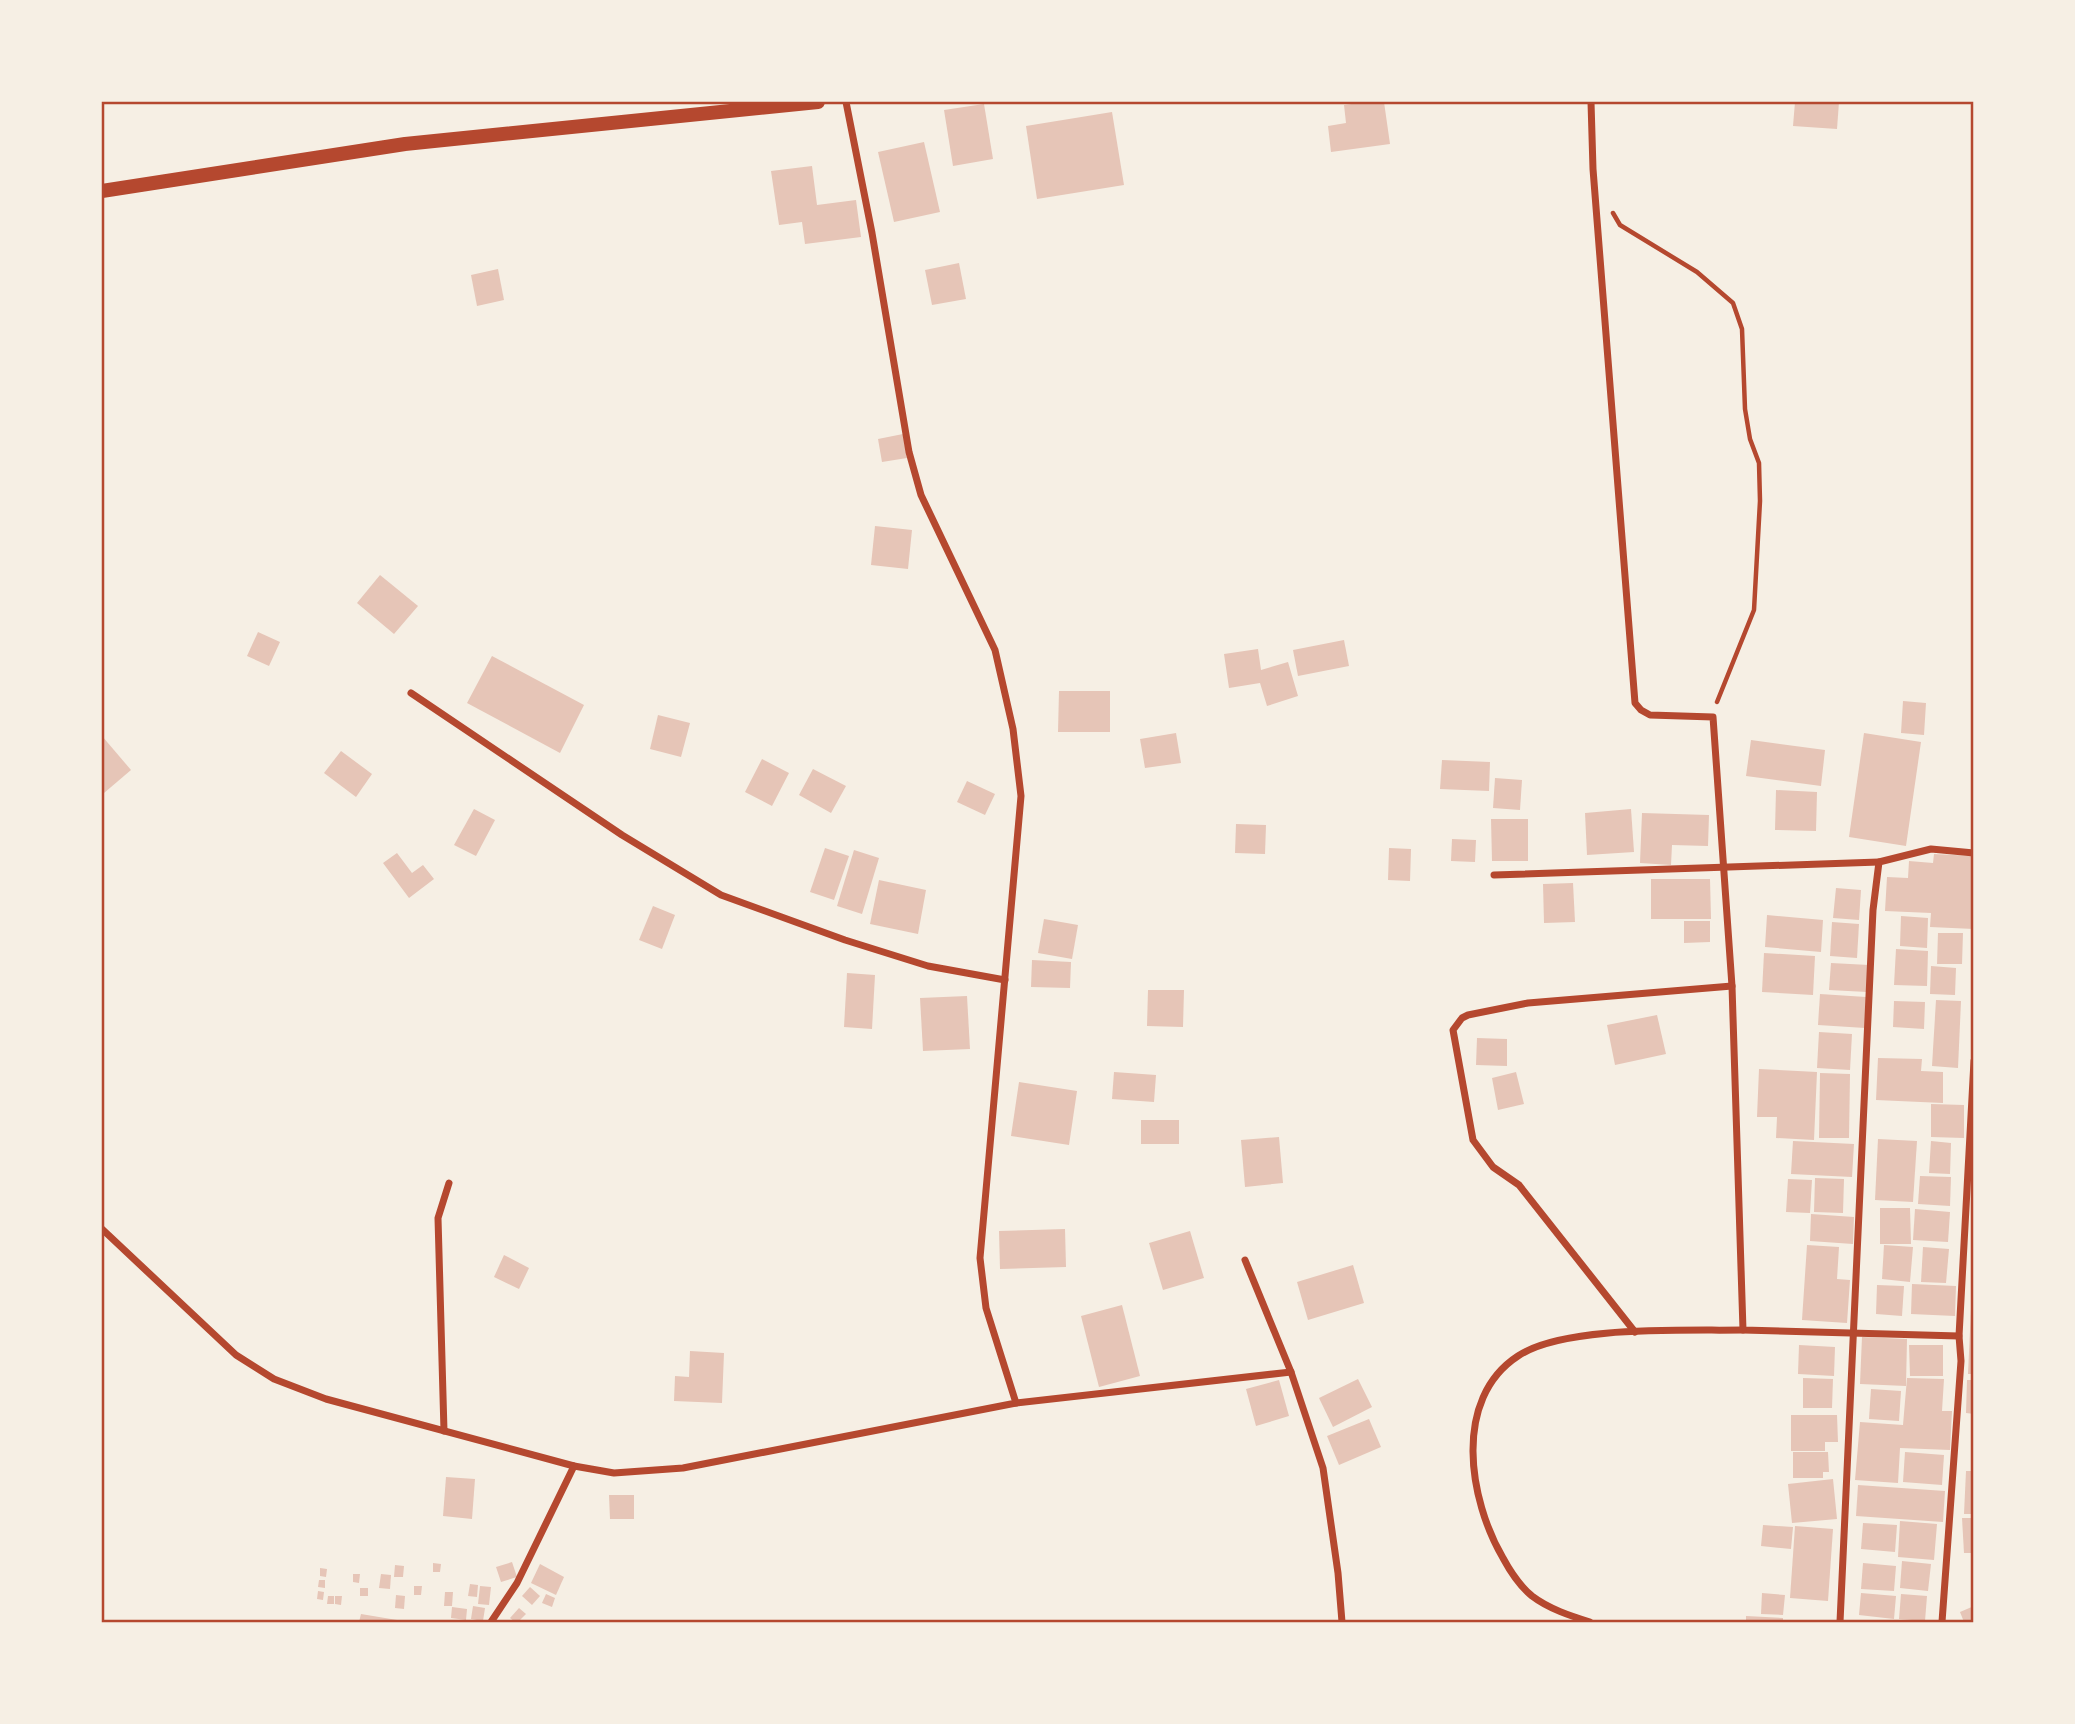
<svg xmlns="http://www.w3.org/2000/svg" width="2075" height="1724" font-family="Karla,sans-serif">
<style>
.building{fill:#e6c5b7}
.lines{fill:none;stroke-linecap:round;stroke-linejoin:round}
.path{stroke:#b5482f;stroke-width:4.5}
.minor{stroke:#b5482f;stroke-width:7}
.secondary{stroke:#b5482f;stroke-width:14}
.neatline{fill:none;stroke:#b5482f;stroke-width:2.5}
</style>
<rect width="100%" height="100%" fill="#f6efe4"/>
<g class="building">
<polygon points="1366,102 1384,102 1390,144 1331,152 1328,126 1346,123 1344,105"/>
<polygon points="1795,102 1839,102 1837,129 1793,126"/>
<polygon points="984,104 993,159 953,166 944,110"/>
<polygon points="1112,112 1124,185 1037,199 1026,126"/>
<polygon points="924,142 940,212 894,222 878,152"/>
<polygon points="812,166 817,205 856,200 861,237 805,244 802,222 779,225 771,171"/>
<polygon points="959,263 966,299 932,305 925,270"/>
<polygon points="498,269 504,300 477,306 471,275"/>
<polygon points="903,434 907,458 882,462 878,439"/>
<polygon points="875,526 912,530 908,569 871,565"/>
<polygon points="380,575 418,606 394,634 357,603"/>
<polygon points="258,632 280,642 269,666 247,656"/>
<polygon points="1344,640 1349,666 1298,676 1293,650"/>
<polygon points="1258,649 1261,670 1288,662 1298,696 1267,706 1260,683 1229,688 1224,654"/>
<polygon points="492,656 584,705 560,753 467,703"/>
<polygon points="1059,691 1110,691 1110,732 1058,732"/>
<polygon points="1903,701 1926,703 1924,735 1901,733"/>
<polygon points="658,715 690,723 681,757 650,749"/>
<polygon points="1176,733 1181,763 1145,768 1140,739"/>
<polygon points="1864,733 1921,742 1906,846 1849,837"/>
<polygon points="102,736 131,770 104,793 102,789"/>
<polygon points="1751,740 1825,750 1821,786 1746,776"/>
<polygon points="341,751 372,774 356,797 324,773"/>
<polygon points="762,759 789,773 772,806 745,792"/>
<polygon points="1442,760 1490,762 1489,791 1440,789"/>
<polygon points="813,769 846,786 831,813 799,795"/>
<polygon points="1495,778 1522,780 1520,810 1493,808"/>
<polygon points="967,781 995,794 985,815 957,802"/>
<polygon points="1776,790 1817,792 1816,831 1775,830"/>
<polygon points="474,809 495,820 476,856 454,845"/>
<polygon points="1631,809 1634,852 1587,855 1585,813"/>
<polygon points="1642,813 1709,815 1708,846 1672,845 1671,865 1640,863"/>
<polygon points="1491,819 1528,819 1528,861 1492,861"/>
<polygon points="1236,824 1266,825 1265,854 1235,853"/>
<polygon points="1452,839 1476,840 1475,862 1451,861"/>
<polygon points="825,848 849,856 834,900 810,892"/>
<polygon points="1389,848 1411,849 1410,881 1388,880"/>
<polygon points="854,850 879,858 862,914 837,906"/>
<polygon points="397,853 412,873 423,865 434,879 409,898 383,863"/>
<polygon points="1934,854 1974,856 1974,929 1930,927 1931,913 1885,911 1887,877 1908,878 1909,861 1933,863"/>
<polygon points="1651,879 1710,879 1711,919 1651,919"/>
<polygon points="879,880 926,890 918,934 870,924"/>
<polygon points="1573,883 1575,922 1544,923 1543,884"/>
<polygon points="1836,888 1861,890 1859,920 1833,918"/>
<polygon points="653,906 675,915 662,949 639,940"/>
<polygon points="1767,915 1823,920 1821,952 1765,947"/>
<polygon points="1901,916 1928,918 1927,948 1900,946"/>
<polygon points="1044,919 1078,925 1072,959 1038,953"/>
<polygon points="1684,921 1710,921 1710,942 1684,943"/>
<polygon points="1832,922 1859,924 1857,958 1830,956"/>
<polygon points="1938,933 1963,933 1962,964 1937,964"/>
<polygon points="1896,949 1928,951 1927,986 1894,985"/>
<polygon points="1764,953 1815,956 1813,995 1762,992"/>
<polygon points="1032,960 1071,962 1070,988 1031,987"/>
<polygon points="1831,963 1869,965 1867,992 1829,990"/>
<polygon points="1931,966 1956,968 1955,995 1930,994"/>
<polygon points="847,973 875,975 872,1029 844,1027"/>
<polygon points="1148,990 1184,990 1183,1027 1147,1026"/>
<polygon points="1820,994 1866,997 1865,1028 1818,1025"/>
<polygon points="967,996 970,1049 923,1051 920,998"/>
<polygon points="1936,1000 1961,1001 1958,1068 1932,1066"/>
<polygon points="1894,1001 1925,1002 1924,1029 1893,1027"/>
<polygon points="1657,1015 1666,1054 1615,1065 1607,1025"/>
<polygon points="1819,1032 1852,1034 1850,1070 1817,1068"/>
<polygon points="1477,1038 1507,1039 1507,1066 1476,1065"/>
<polygon points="1878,1058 1922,1059 1921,1071 1943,1072 1943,1103 1876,1100"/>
<polygon points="1759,1069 1817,1072 1814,1140 1776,1138 1777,1117 1757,1117"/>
<polygon points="1114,1072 1156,1075 1154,1102 1112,1099"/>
<polygon points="1516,1072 1524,1104 1498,1110 1492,1078"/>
<polygon points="1820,1073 1850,1074 1849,1138 1819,1138"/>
<polygon points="1019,1082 1077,1091 1069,1145 1011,1136"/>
<polygon points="1931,1104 1964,1105 1964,1138 1931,1137"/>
<rect x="1141" y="1120" width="38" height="24"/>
<polygon points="1279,1137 1283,1183 1245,1187 1241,1140"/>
<polygon points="1878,1139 1917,1141 1913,1202 1875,1200"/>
<polygon points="1793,1141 1854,1144 1852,1177 1791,1174"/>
<polygon points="1931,1141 1951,1143 1950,1174 1929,1173"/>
<polygon points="1920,1176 1951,1177 1950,1206 1918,1204"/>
<polygon points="1815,1178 1844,1179 1843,1213 1814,1212"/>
<polygon points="1788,1179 1812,1180 1810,1213 1786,1212"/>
<polygon points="1880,1208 1910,1208 1911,1244 1880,1244"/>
<polygon points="1915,1209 1950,1212 1948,1242 1913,1240"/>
<polygon points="1811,1214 1854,1217 1853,1244 1810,1241"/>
<polygon points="1065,1229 1066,1267 1000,1269 999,1231"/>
<polygon points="1190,1231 1204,1278 1163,1290 1149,1243"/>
<polygon points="1807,1245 1839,1247 1837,1279 1850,1280 1847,1323 1802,1320"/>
<polygon points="1884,1245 1913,1247 1910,1282 1882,1279"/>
<polygon points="1923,1247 1949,1249 1946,1283 1921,1282"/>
<polygon points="504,1255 529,1268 519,1289 494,1277"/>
<polygon points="1353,1265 1364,1303 1308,1320 1297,1282"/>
<polygon points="1912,1284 1956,1286 1955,1316 1911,1314"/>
<polygon points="1877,1285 1904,1286 1902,1316 1876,1314"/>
<polygon points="1122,1305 1140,1376 1099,1387 1081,1316"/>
<polygon points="1971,1308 1974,1308 1974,1374 1968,1374"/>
<polygon points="1862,1337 1907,1339 1906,1386 1860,1384"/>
<polygon points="1799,1345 1835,1347 1834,1376 1798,1374"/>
<polygon points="1909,1345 1943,1345 1943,1376 1910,1376"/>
<polygon points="690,1351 724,1353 722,1403 674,1401 675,1376 689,1377"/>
<polygon points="1803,1378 1833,1379 1832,1408 1803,1408"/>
<polygon points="1907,1378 1944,1379 1942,1411 1952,1411 1950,1450 1900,1448 1898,1483 1855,1480 1860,1422 1903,1425"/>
<polygon points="1358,1379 1372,1407 1333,1427 1319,1398"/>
<polygon points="1279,1380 1289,1416 1256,1426 1246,1389"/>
<polygon points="1967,1380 1974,1380 1974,1414 1966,1413"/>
<polygon points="1871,1389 1901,1391 1899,1421 1869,1419"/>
<polygon points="1791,1415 1837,1415 1838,1442 1825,1442 1825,1451 1791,1451"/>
<polygon points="1369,1419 1381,1447 1339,1465 1327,1436"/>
<polygon points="1793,1452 1828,1452 1829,1472 1823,1472 1823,1478 1793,1478"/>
<polygon points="1905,1452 1944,1455 1942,1485 1903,1482"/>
<polygon points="1966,1471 1974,1471 1974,1514 1964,1514"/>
<polygon points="446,1477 475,1479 472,1519 443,1516"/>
<polygon points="1833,1479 1837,1519 1792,1523 1788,1484"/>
<polygon points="1858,1485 1945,1491 1943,1522 1856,1516"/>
<polygon points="609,1495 634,1495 634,1519 610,1519"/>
<polygon points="1962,1518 1974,1518 1974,1553 1964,1553"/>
<polygon points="1900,1521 1937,1524 1934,1560 1898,1557"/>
<polygon points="1863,1523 1897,1525 1895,1552 1861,1549"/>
<polygon points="1763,1525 1793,1527 1791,1549 1761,1546"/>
<polygon points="1795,1526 1833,1529 1828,1601 1790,1598"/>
<polygon points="1902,1561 1931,1564 1928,1591 1900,1588"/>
<polygon points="512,1562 517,1577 501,1582 496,1567"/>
<polygon points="433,1563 441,1564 440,1572 433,1572"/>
<polygon points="1863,1563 1896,1566 1894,1591 1861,1589"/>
<polygon points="540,1564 564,1577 556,1595 531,1583"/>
<polygon points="395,1565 404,1566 403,1577 394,1577"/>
<polygon points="320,1568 327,1569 326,1577 320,1576"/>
<polygon points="353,1574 360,1574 359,1583 353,1582"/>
<polygon points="381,1574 391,1575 390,1589 379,1588"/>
<polygon points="319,1580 325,1580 325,1588 318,1587"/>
<polygon points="470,1584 478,1585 477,1597 468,1596"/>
<polygon points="414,1586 422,1586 421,1595 414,1595"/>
<polygon points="480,1586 491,1587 489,1605 478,1604"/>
<polygon points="530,1587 540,1596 532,1605 522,1596"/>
<rect x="360" y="1588" width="8" height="8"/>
<polygon points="318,1591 324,1592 323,1600 317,1599"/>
<polygon points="445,1592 453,1592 452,1606 444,1606"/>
<polygon points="1762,1593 1785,1595 1783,1615 1761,1614"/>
<polygon points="1861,1593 1896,1596 1894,1619 1859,1615"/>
<polygon points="546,1594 555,1598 552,1607 542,1603"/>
<polygon points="1901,1594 1927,1596 1925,1621 1899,1619"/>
<polygon points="396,1595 405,1596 404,1609 395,1608"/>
<polygon points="328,1596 334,1596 334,1604 327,1604"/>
<polygon points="335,1596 342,1596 341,1605 335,1604"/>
<polygon points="473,1606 485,1608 483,1621 471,1619"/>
<polygon points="1974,1606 1974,1622 1964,1622 1960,1612"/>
<polygon points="452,1607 467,1609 466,1620 451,1618"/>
<polygon points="519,1608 526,1614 518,1622 515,1622 510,1618"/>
<polygon points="361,1614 403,1621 403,1622 359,1622"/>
<polygon points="1746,1616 1783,1618 1783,1622 1746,1622"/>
</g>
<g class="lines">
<polyline class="path" points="1613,213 1620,225 1697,272 1733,303 1742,329 1745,409 1750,439 1759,463 1760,501 1754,610 1717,702"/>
<g class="minor">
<polyline points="1591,102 1593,169 1635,703 1641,710 1650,715 1713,717 1732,986 1743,1330 1959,1336"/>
<polyline points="411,693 622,835 721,895 845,940 928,966 1005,980"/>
<polyline points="1494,875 1879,862"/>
<polyline points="102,1229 236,1355 274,1379 326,1399 574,1466 614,1473 683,1468 1016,1403 986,1308 980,1258 1021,796 1013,729 995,650 921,495 909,452 872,233 846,102"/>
<polyline points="1245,1260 1291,1372 1323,1468 1338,1573 1342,1622"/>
<polyline points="1635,1332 1519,1185 1493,1167 1473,1140 1453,1030 1462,1018 1468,1015 1528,1003 1732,986"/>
<polyline points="1016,1403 1291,1372"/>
<polyline points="444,1431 438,1218 449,1183"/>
<polyline points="491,1622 517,1583 574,1466"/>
<path d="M1590,1622C1571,1616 1549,1609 1532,1596C1521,1587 1510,1571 1503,1558C1469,1500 1452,1399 1518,1356C1564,1325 1686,1331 1743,1330"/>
<polyline points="1840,1622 1873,910 1879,862 1931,849 1974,853"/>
<polyline points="1942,1622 1961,1361 1959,1336 1974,1061"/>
</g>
<polyline class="secondary" points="102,191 405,144 818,102"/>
</g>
<rect width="2075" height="1724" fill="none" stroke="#f6efe4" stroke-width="206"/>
<rect x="103" y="103" width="1869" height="1518" class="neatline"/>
</svg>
